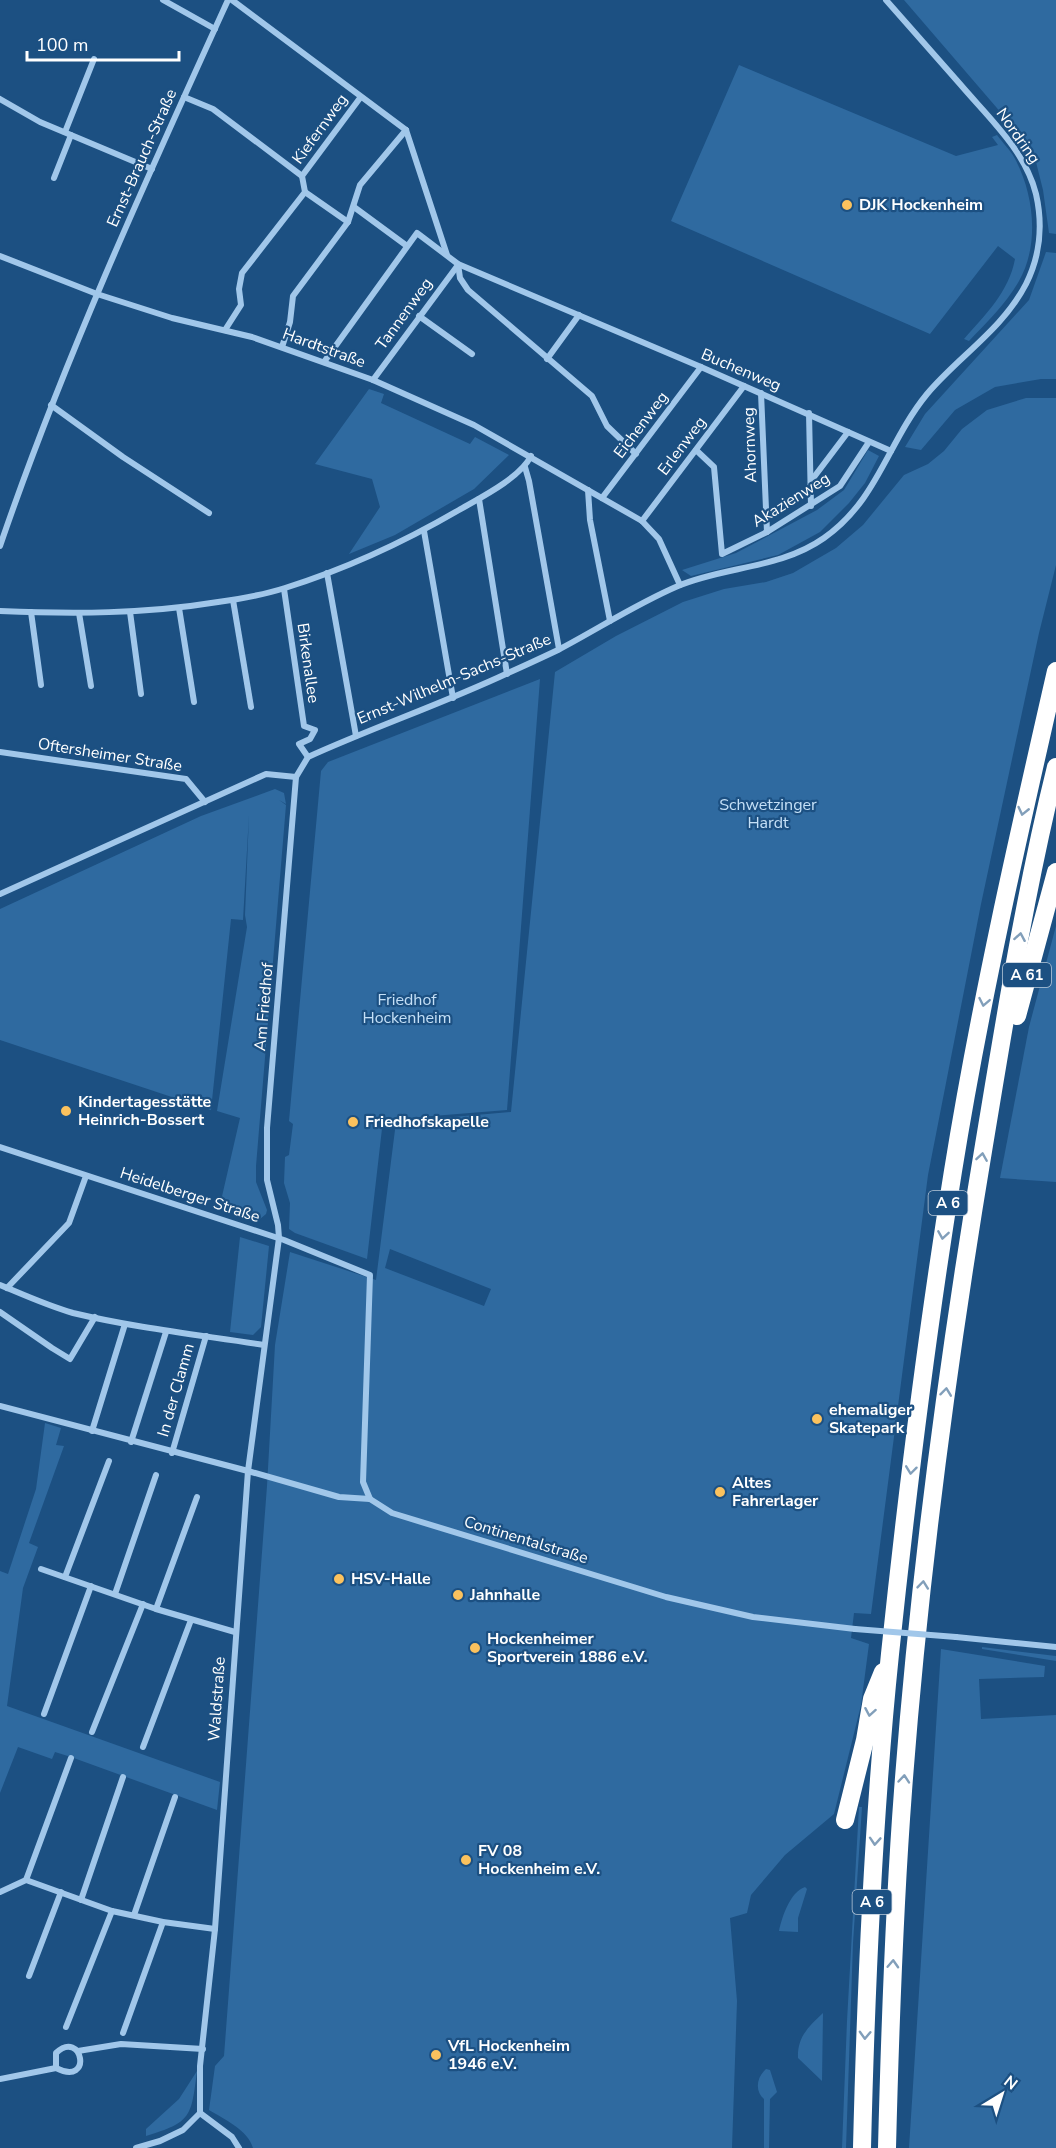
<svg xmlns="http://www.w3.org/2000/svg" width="1056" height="2148" font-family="'Nunito Sans',sans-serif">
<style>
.green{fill:#2f6aa0;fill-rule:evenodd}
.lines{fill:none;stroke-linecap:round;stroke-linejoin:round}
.street{stroke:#a1c7ea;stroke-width:6}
.highway{stroke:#fff;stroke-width:18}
.street-bridge{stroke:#a1c7ea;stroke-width:6}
.oneway{stroke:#829fba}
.poi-dot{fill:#fbc25e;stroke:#1c5082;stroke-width:2}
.labels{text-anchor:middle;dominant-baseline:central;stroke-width:4.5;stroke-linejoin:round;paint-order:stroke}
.shield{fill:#1c5082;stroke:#bbcada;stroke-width:1.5}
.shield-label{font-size:15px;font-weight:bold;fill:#fff}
.street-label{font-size:16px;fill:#fff;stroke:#1c5082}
.poi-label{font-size:16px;font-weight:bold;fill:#fff;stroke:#1c5082;text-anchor:start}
.park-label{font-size:16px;fill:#c5e0f7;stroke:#1c5082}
</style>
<rect width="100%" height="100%" fill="#1c5082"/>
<g class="green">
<polygon points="904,0 1056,0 1056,234 1049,233 1043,190 1033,150"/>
<path d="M739,65L956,156L998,145L992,137L997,135C1003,143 1010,150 1014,157C1034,193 1040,244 1019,281C1006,304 987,322 969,341L964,339C985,315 1009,292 1015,259L998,246L930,334L671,221Z"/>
<polygon points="1046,252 1056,253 1056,379 1041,379 995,387 955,410 921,450 905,447 925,414 1029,300"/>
<polygon points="369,389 384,394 381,403 470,444 475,437 509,455 474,489 395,535 349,554 380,507 372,479 315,464"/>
<path d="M1026,398H1056V565L1039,633L981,904L928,1175L871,1614L854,1613L851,1638L869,1644L861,1705L834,1814L785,1855L751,1895L747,1913L730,1918L737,2001L732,2148H253C248,2130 224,2119 209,2110L215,2066L224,2056L267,1486L275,1345L290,1252L376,1280L396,1122L511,1112L555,672L616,636L683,602L724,589L766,582L793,573L836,548L863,525L904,475L928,464L944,451L962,429L987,410ZM390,1249L491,1289L484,1306L385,1268Z"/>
<polygon points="868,450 879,456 865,483 849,503 820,532 778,555 691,576 682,570 736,553 817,510 844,490"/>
<polygon points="540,679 507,1110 383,1120 367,1259 295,1233 289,1229 290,1203 284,1183 285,1157 289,1155 293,1124 289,1121 321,771 328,762"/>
<polygon points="275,789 284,793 286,804 279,800 286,805 256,1166 256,1182 267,1210 266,1214 260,1219 220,1205 240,1118 217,1111 247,927 245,915 249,815 243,920 231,919 211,1110 0,1040 0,909 201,816"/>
<polygon points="1056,926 1056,1182 1000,1178 1029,1027"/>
<polygon points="240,1237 269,1246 261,1327 253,1335 230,1332"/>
<polygon points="45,1423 61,1428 56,1445 64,1446 29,1543 38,1547 23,1588 7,1706 220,1782 217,1810 71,1757 55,1752 52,1759 18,1747 0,1793 0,1571 8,1574 36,1489"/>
<polygon points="982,1647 1056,1656 1056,1661 982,1649"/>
<polygon points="941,1649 1045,1666 1044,1677 979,1679 981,1719 1056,1715 1056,2148 909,2148"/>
<polygon points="859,1807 862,1807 853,1943 846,2148 842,2148 847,2021"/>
<path d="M805,1887L807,1889L798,1918V1932L779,1931C782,1917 790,1892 805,1887Z"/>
<path d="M823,2013L822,2081L798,2058C797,2037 809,2026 823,2013Z"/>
<path d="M766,2069L770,2070L777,2092L770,2099L769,2148H764V2099C755,2091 756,2078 766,2069Z"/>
<path d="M197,2071C191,2117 192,2122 146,2136V2129L179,2099Z"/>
</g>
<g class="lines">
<g class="street">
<polyline points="163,0 215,29"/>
<polyline points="232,0 406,130"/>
<polyline points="184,97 213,109 302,176"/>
<polyline points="0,99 40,122 152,169"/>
<polyline points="406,130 447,255"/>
<polyline points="65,132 94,59"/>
<polyline points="54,178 71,135"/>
<polyline points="305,192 348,222"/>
<polyline points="354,207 407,246"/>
<polyline points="0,256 97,294 172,318 252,337 373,380 474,425 642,521 659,539 680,585"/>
<polyline points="458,264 460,278 468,290 592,396 607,426 636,454"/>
<polyline points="419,316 472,354"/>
<polyline points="225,330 241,305 239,289 242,273 305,192 302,176 360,98"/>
<polyline points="282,347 290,322 293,296 348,222 360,185 406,130"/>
<polyline points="547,359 579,315"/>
<polyline points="324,362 417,233 458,264 701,367 891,451"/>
<polyline points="373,380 458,265"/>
<polyline points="761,393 767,532"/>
<polyline points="51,405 123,457 209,513"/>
<polyline points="809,413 811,506"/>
<polyline points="696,450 714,467 722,554 767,532 840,486 869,442"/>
<polyline points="525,467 529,481 559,649"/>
<polyline points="811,481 848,432"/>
<polyline points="588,490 590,520 610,621"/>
<polyline points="602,498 701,367"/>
<polyline points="479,499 507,674"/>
<polyline points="642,521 744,386"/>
<polyline points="424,531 453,698"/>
<path d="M0,546C64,359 146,180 228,0"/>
<polyline points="327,573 356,736"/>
<polyline points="284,589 304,726 315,730 310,739 299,744 308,757"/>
<polyline points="233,600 251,707"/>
<polyline points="179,608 194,702"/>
<path d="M0,611C73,614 145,614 218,602C240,599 263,595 285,588C346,569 404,542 459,510C480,498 520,478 531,456"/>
<polyline points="31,612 41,685"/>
<polyline points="130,612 141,694"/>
<polyline points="79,613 91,686"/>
<polyline points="0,752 186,779 205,802"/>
<polyline points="0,894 266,774 296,777"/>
<polyline points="0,1147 284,1240 370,1275 363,1482 370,1499"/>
<path d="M0,1285C24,1295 48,1306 73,1313C136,1328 200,1335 264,1345"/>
<polyline points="7,1288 69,1223 86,1176"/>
<polyline points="0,1312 52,1348 70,1359 95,1317"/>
<polyline points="0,1406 248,1471 339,1497 370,1499 392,1513 666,1597 753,1617 855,1629"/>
<polyline points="92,1431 125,1324"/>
<polyline points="131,1442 166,1332"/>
<polyline points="172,1453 206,1336"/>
<polyline points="41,1569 156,1609 235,1632"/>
<polyline points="65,1577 109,1461"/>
<polyline points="115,1594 156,1475"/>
<polyline points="156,1609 197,1497"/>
<polyline points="956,1637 1056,1647"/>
<polyline points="44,1714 91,1586"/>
<polyline points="92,1732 143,1604"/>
<polyline points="143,1747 191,1620"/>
<polyline points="26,1880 71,1758"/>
<polyline points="0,1892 26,1880 112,1911 163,1922 215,1929"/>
<polyline points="81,1900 123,1777"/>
<polyline points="134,1915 175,1797"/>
<polyline points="29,1976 61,1892"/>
<polyline points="66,2027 112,1911"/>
<polyline points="123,2033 163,1922"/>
<polyline points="78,2051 121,2044 203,2049"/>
<path d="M0,2079L56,2068C94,2087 82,2028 56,2053V2068"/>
<polyline points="200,2113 232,2137 239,2148"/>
<path d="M136,2148L160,2141L183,2130L200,2113V2066L215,1929L248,1471L279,1238L278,1225L267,1180V1128L296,777L308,757C374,727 442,704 508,673C524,666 541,658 558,650C598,629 636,604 678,586C725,566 780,569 824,538C878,500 887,443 927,394C958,357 1003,329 1026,284C1040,256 1043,225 1036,194C1025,150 988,117 960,84C935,56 911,28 886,0"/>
</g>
<g class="highway">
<polyline points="1017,1016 1056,872"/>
<polyline points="845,1820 865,1740 872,1699 883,1672"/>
<path d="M862,2148C866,1983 873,1818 890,1654C907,1492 927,1331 953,1171C980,1003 1018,837 1056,671"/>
<path d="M887,2148C890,2029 894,1910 903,1791C919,1575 948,1360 984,1145C1005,1019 1025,892 1056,767"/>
</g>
<polyline class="street-bridge" points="855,1629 956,1637"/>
</g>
<defs><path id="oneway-chevron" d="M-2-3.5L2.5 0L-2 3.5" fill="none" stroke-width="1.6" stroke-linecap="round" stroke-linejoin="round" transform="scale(1.5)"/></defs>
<g class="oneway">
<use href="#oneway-chevron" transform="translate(1023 811) rotate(103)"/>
<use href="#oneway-chevron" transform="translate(1020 937) rotate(-80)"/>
<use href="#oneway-chevron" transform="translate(984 1002) rotate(101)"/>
<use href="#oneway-chevron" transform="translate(982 1157) rotate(-81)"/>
<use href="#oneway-chevron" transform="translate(943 1235) rotate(99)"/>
<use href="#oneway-chevron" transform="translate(946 1392) rotate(-83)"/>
<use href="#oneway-chevron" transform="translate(911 1470) rotate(97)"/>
<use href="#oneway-chevron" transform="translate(923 1585) rotate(-84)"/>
<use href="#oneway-chevron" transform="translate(870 1712) rotate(100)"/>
<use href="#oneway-chevron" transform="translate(904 1779) rotate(-85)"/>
<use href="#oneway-chevron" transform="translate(875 1841) rotate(94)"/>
<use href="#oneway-chevron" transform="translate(893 1964) rotate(-87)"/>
<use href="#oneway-chevron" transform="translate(865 2035) rotate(92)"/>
</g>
<g class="poi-dot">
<circle cx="847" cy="205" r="6"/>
<circle cx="66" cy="1111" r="6"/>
<circle cx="353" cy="1122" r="6"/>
<circle cx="817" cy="1419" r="6"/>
<circle cx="720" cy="1492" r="6"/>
<circle cx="339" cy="1579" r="6"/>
<circle cx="458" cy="1595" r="6"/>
<circle cx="475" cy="1648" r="6"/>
<circle cx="466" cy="1860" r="6"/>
<circle cx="436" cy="2055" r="6"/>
</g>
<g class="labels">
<g class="shield">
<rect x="1003" y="963" width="48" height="24" rx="4.5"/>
<rect x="928.5" y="1191" width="39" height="24" rx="4.5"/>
<rect x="852.5" y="1890" width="39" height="24" rx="4.5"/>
</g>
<g class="shield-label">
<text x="1027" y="975">A 61</text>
<text x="948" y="1203">A 6</text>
<text x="872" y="1902">A 6</text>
</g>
<g class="street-label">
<text transform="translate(320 129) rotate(-54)">Kiefernweg</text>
<text transform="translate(1018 136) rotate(55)">Nordring</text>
<text transform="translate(142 158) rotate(-66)">Ernst-Brauch-Straße</text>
<text transform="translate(404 314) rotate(-54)">Tannenweg</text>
<text transform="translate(324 348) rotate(20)">Hardtstraße</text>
<text transform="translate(741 370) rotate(23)">Buchenweg</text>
<text transform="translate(641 425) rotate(-53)">Eichenweg</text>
<text transform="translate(750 445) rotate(-92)">Ahornweg</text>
<text transform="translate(682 446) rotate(-53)">Erlenweg</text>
<text transform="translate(791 500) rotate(-32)">Akazienweg</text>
<text transform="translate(308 663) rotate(82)">Birkenallee</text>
<text transform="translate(454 679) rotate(-23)">Ernst-Wilhelm-Sachs-Straße</text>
<text transform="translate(110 755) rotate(9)">Oftersheimer Straße</text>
<text transform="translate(264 1007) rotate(-85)">Am Friedhof</text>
<text transform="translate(190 1195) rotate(18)">Heidelberger Straße</text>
<text transform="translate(176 1390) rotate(-74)">In der Clamm</text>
<text transform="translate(526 1540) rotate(17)">Continentalstraße</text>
<text transform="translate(217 1699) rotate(-86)">Waldstraße</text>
</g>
<g class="poi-label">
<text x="859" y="205">DJK Hockenheim</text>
<text x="78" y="1102">Kindertagesstätte<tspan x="78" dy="18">Heinrich-Bossert</tspan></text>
<text x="365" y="1122">Friedhofskapelle</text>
<text x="829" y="1410">ehemaliger<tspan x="829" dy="18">Skatepark</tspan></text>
<text x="732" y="1483">Altes<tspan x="732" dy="18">Fahrerlager</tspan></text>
<text x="351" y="1579">HSV-Halle</text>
<text x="470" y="1595">Jahnhalle</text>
<text x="487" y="1639">Hockenheimer<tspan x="487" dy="18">Sportverein 1886 e.V.</tspan></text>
<text x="478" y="1851">FV 08<tspan x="478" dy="18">Hockenheim e.V.</tspan></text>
<text x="448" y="2046">VfL Hockenheim<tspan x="448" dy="18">1946 e.V.</tspan></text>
</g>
<g class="park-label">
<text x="768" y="805">Schwetzinger<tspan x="768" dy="18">Hardt</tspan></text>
<text x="407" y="1000">Friedhof<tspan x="407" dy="18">Hockenheim</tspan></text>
</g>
</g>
<g transform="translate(1002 2094) rotate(38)" stroke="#1c5082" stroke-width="4.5" paint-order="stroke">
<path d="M0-4.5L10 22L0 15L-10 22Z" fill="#ffffff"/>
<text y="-9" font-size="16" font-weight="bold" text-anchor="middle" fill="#ffffff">N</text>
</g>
<path d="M27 51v9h152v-9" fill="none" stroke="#ffffff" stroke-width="3"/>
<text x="36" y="51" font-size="18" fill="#ffffff" stroke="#1c5082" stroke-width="4.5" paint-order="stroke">100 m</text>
</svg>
